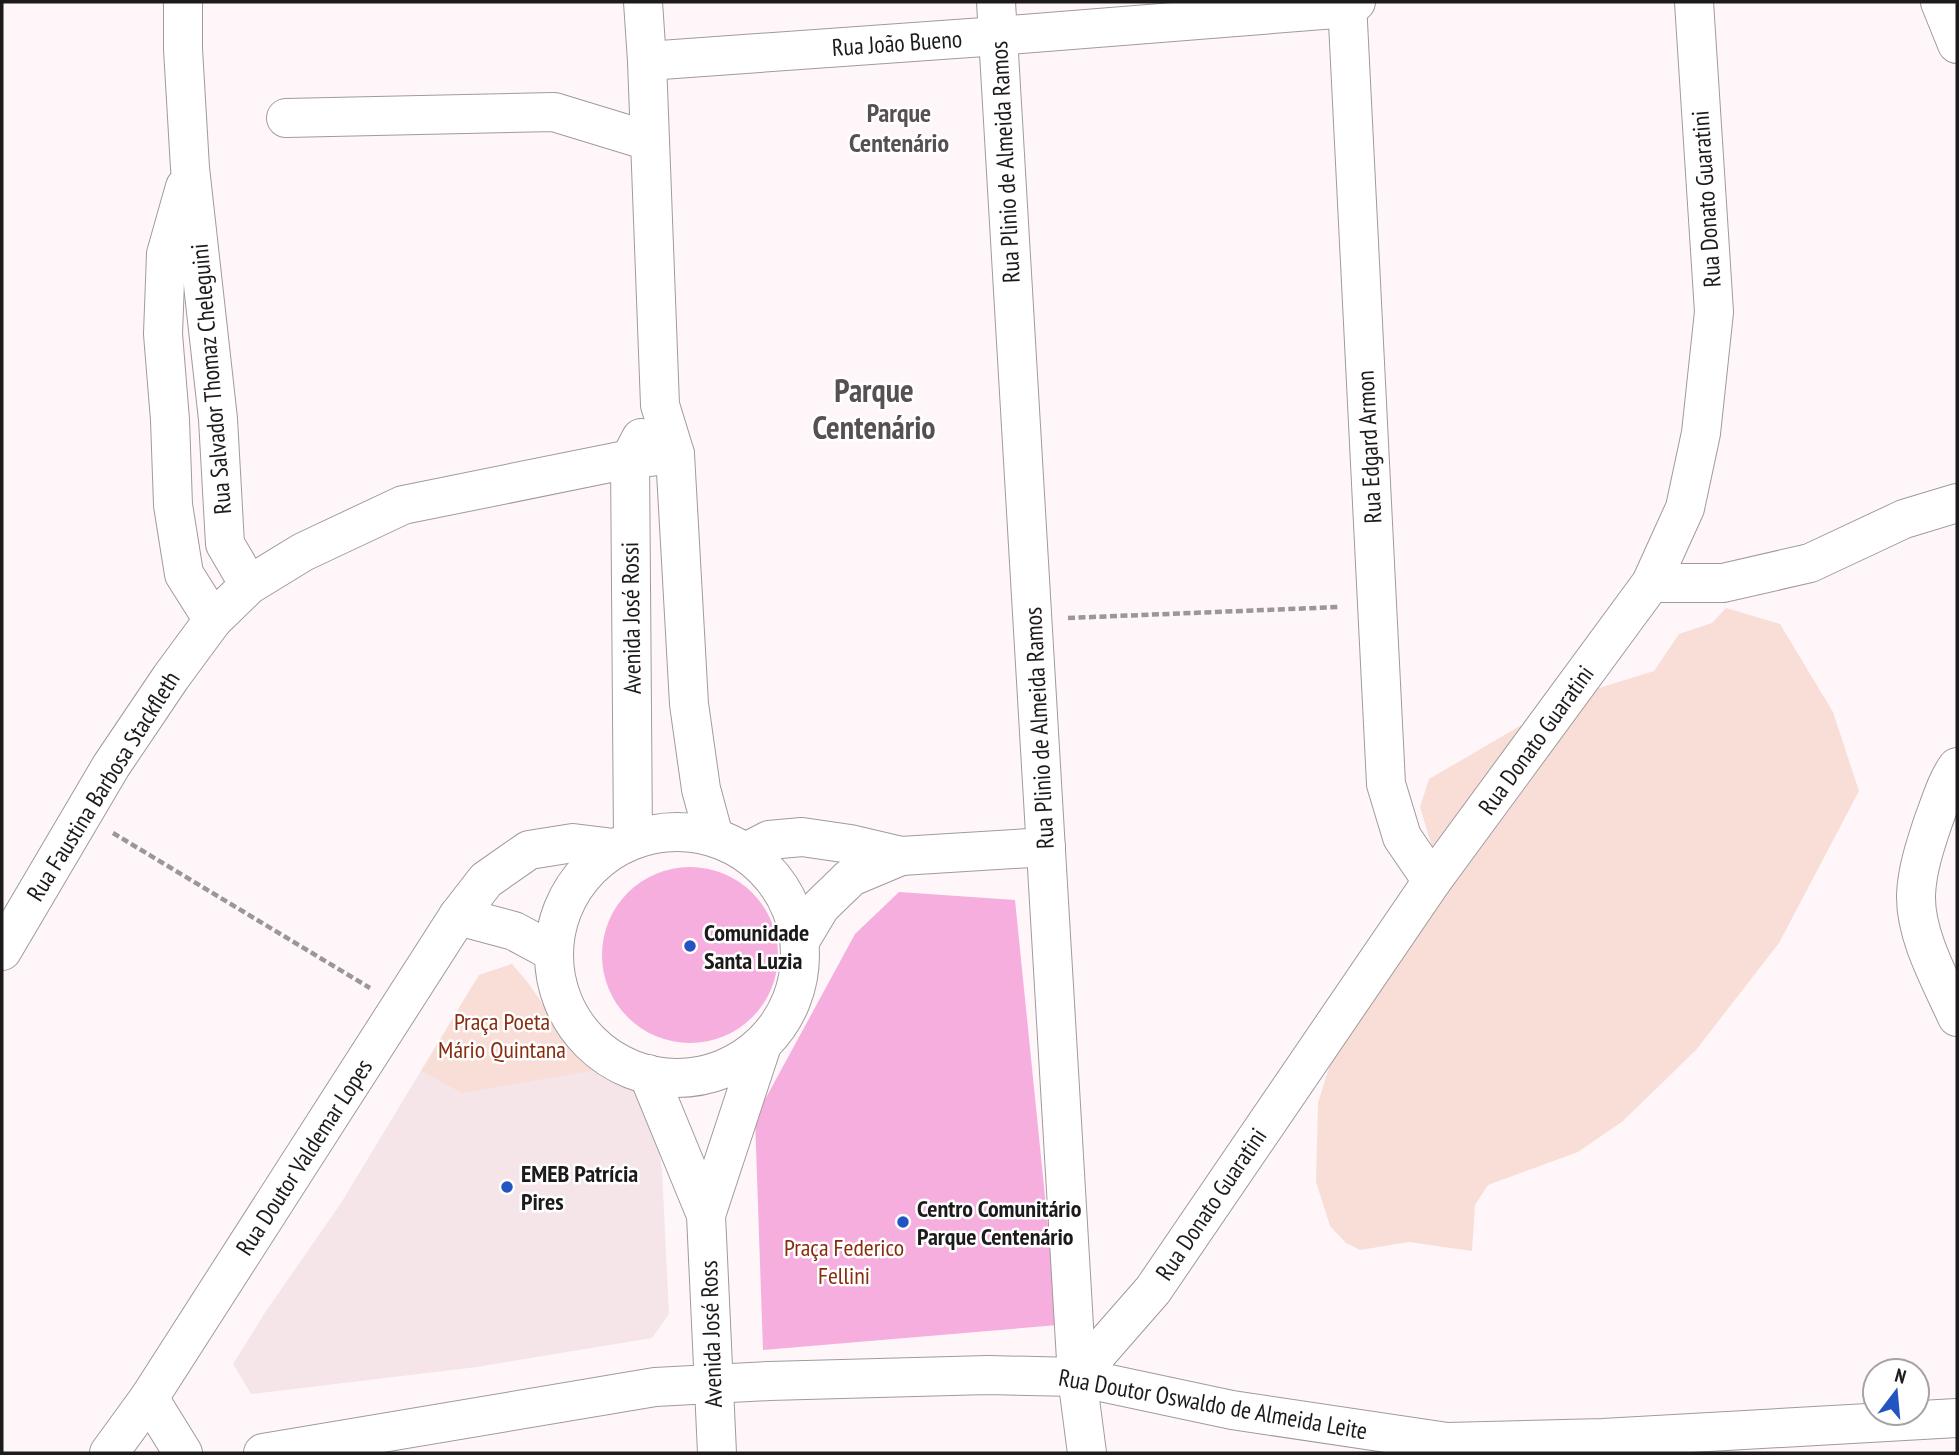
<svg xmlns="http://www.w3.org/2000/svg" width="1959" height="1455" font-family="'PT Sans Narrow',sans-serif">
<style>
.built{fill:#f5e5e9}
.green{fill:#f8ded7}
.building{fill:#f5aedd}
.lines{fill:none;stroke-linecap:round;stroke-linejoin:round}
.minor-casing{stroke:#a19a9c;stroke-width:40}
.path{stroke:#9c9698;stroke-width:4.5;stroke-dasharray:7 3.5;stroke-linecap:butt}
.minor{stroke:#fff;stroke-width:38}
.poi-dot{fill:#2355c2;stroke:#fff;stroke-width:2.5}
.labels{text-anchor:middle;dominant-baseline:central;stroke-width:5;stroke-linejoin:round;paint-order:stroke}
.street-label{font-size:24px;fill:#1d1a1b;stroke:#fff}
.poi-label{font-size:24px;font-weight:bold;fill:#1d1a1b;stroke:#fff;text-anchor:start}
.park-label{font-size:24px;fill:#882c0d;stroke:#fff}
.neighbourhood-label{font-size:26px;font-weight:bold;fill:#575052;stroke:#fff}
.district-label{font-size:32px;font-weight:bold;fill:#575052;stroke:#fff}
</style>
<rect width="100%" height="100%" fill="#fef6f8"/>
<polygon class="built" points="512,964 528,983 561,1030 596,1070 630,1082 656,1126 662,1171 669,1314 652,1338 477,1367 251,1394 233,1364 266,1311 341,1203 479,975"/>
<g class="green">
<polygon points="1726,608 1780,624 1833,712 1859,791 1779,943 1696,1050 1623,1121 1578,1152 1488,1185 1475,1205 1472,1251 1409,1242 1360,1250 1346,1243 1330,1226 1316,1182 1318,1103 1343,1022 1433,850 1420,807 1429,779 1570,697 1654,671 1679,634 1712,623"/>
<polygon points="512,964 528,983 561,1030 596,1070 462,1093 421,1071 479,975"/>
</g>
<g class="building">
<circle cx="690" cy="955" r="88"/>
<polygon points="899,892 1015,900 1058,1325 763,1350 755,1118 855,934"/>
</g>
<g class="lines">
<g class="minor-casing">
<g id="minor">
<polyline points="183,2 183,49 190,168 218,419 225,544 249,585"/>
<polyline points="643,2 647,61 660,405 675,454 689,704 701,789 714,837"/>
<polyline points="996,2 1077,1377 1087,1453"/>
<polyline points="1347,2 1386,784 1402,837 1432,881"/>
<polyline points="1940,2 1957,44"/>
<polyline points="647,61 998,36 1348,8 1356,2"/>
<polyline points="286,118 554,112 649,141"/>
<polyline points="185,187 166,254 163,334 170,420 173,505 184,574 213,620"/>
<polyline points="1651,583 1723,583 1810,563 1904,519 1957,503"/>
<path d="M1957,767C1946,782 1940,804 1933,822C1925,846 1917,870 1916,895C1915,936 1941,981 1957,1017"/>
<circle cx="677" cy="955" r="123"/>
<polyline points="633,839 630,459 641,438"/>
<polyline points="746,852 769,840 802,837 850,844 901,856 1046,847"/>
<polyline points="458,916 514,931 553,952"/>
<polyline points="800,941 821,906 851,877 901,856"/>
<polyline points="2,951 111,766 171,677 213,620 249,585 303,552 403,505 630,459 675,454"/>
<polyline points="648,1074 706,1215 717,1453"/>
<polyline points="706,1215 762,1045"/>
<polyline points="1077,1377 1153,1290 1432,881 1651,583 1685,508 1701,433 1714,312 1694,2"/>
<polyline points="149,1398 183,1453"/>
<polyline points="109,1453 149,1398 458,916 486,880 529,850 573,843 614,848"/>
<polyline points="263,1453 655,1387 769,1381 988,1375 1077,1377 1232,1410 1447,1442 1603,1438 1957,1418"/>
</g>
</g>
<g class="path">
<polyline points="1068,618 1339,607"/>
<polyline points="113,833 370,988"/>
</g>
<use href="#minor" class="minor"/>
</g>
<g class="poi-dot">
<circle cx="690" cy="946" r="7"/>
<circle cx="507" cy="1187" r="7"/>
<circle cx="903" cy="1222" r="7"/>
</g>
<g class="labels">
<g class="street-label">
<text transform="translate(897 43) rotate(-4)">Rua João Bueno</text>
<text transform="translate(1005 162) rotate(-93)">Rua Plinio de Almeida Ramos</text>
<text transform="translate(1706 199) rotate(-94)">Rua Donato Guaratini</text>
<text transform="translate(211 379) rotate(-95)">Rua Salvador Thomaz Cheleguini</text>
<text transform="translate(1369 447) rotate(-93)">Rua Edgard Armon</text>
<text transform="translate(631 618) rotate(-91)">Avenida José Rossi</text>
<text transform="translate(1039 728) rotate(-93)">Rua Plinio de Almeida Ramos</text>
<text transform="translate(1536 740) rotate(-54)">Rua Donato Guaratini</text>
<text transform="translate(103 786) rotate(-58)">Rua Faustina Barbosa Stackfleth</text>
<text transform="translate(304 1157) rotate(-57)">Rua Doutor Valdemar Lopes</text>
<text transform="translate(1211 1204) rotate(-56)">Rua Donato Guaratini</text>
<text transform="translate(711 1334) rotate(-92)">Avenida José Ross</text>
<text transform="translate(1213 1404) rotate(10)">Rua Doutor Oswaldo de Almeida Leite</text>
</g>
<g class="poi-label">
<text x="704" y="932">Comunidade<tspan x="704" dy="28">Santa Luzia</tspan></text>
<text x="521" y="1173">EMEB Patrícia<tspan x="521" dy="28">Pires</tspan></text>
<text x="917" y="1208">Centro Comunitário<tspan x="917" dy="28">Parque Centenário</tspan></text>
</g>
<g class="park-label">
<text x="502" y="1021">Praça Poeta<tspan x="502" dy="28">Mário Quintana</tspan></text>
<text x="844" y="1247">Praça Federico<tspan x="844" dy="28">Fellini</tspan></text>
</g>
<g class="neighbourhood-label">
<text x="899" y="112">Parque<tspan x="899" dy="30">Centenário</tspan></text>
</g>
<g class="district-label">
<text x="874" y="390">Parque<tspan x="874" dy="37">Centenário</tspan></text>
</g>
</g>
<rect width="1959" height="1455" fill="none" stroke="#1d1a1b" stroke-width="7"/>
<g transform="translate(1896 1392) rotate(16)"><circle r="33" fill="#ffffff" stroke="#a5a3a4" stroke-width="2"/>
<path d="M0-5L12 26L0 18L-12 26Z" fill="#2355c2"/>
<text y="-10" font-size="19" font-weight="bold" text-anchor="middle" fill="#1d1a1b">N</text>
</g>
</svg>
